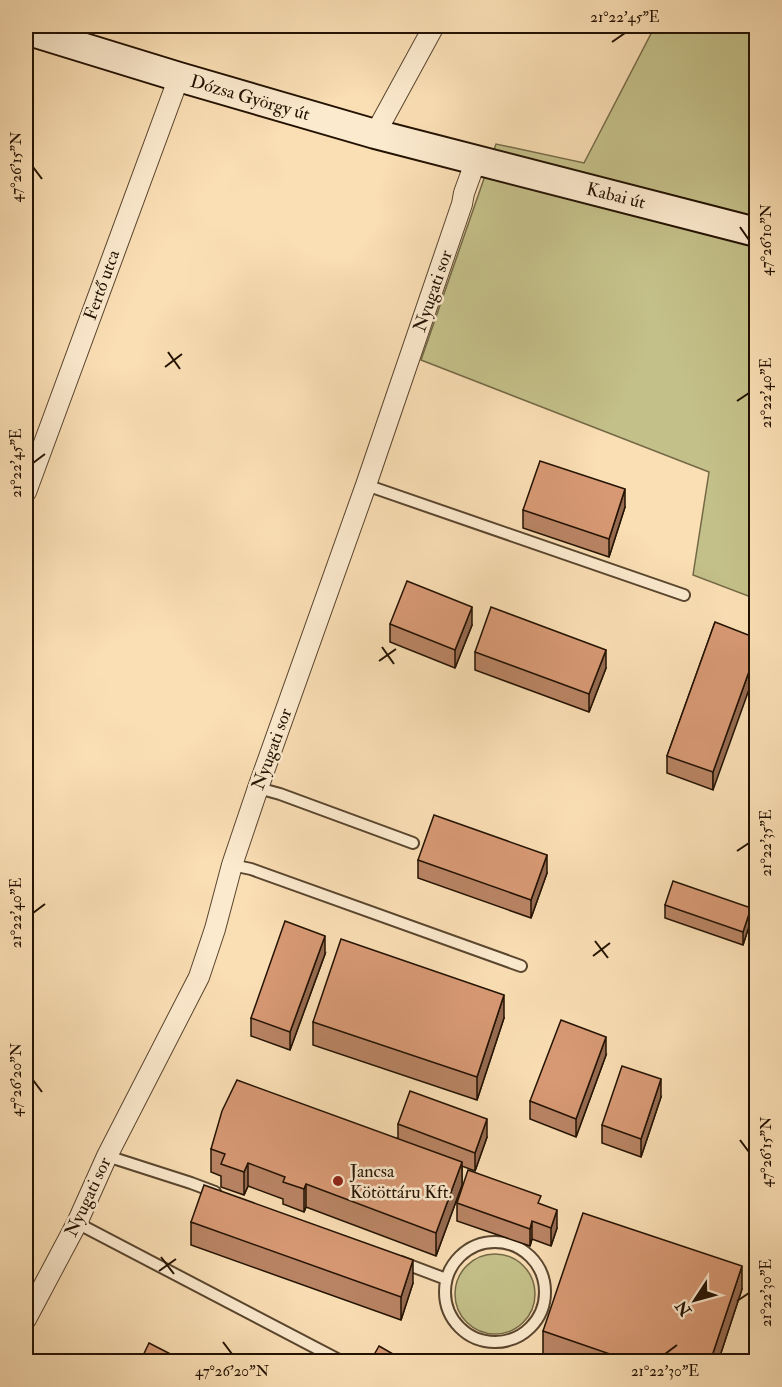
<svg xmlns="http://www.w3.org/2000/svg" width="782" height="1387" font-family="'IM FELL Double Pica',serif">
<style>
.green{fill:#c4c089;stroke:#746946;stroke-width:1.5}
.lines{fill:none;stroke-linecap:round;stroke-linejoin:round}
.service-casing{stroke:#59452e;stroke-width:14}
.minor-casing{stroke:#59452e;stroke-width:22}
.secondary-casing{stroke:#231202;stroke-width:32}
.service{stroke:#fceace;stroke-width:10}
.minor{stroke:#fceace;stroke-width:20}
.secondary{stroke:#fceace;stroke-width:28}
.wall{fill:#b98464;stroke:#231202;stroke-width:1.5}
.shaded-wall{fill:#966b51;stroke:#231202;stroke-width:1.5}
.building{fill:#d79974;stroke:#231202;stroke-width:1.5}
.ticks{fill:none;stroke:#231202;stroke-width:2}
.poi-dot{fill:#8f2418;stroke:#fceace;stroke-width:2}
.labels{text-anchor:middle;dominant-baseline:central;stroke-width:5;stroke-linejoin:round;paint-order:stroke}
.street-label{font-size:18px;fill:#231202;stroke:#fceace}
.poi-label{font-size:18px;fill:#231202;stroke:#fceace;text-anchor:start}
.neatline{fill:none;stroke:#231202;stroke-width:2}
.ticks-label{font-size:15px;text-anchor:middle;fill:#231202}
</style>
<rect width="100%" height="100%" fill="#fadeb4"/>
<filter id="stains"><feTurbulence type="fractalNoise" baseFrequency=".00333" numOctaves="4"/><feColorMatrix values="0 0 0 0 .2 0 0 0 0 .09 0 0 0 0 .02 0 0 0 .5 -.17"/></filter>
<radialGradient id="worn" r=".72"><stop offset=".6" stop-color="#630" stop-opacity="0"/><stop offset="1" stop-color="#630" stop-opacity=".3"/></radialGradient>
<g class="green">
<polygon points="655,26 756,26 756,170 755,175 756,175 756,599 693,575 709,472 421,360 496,144 584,163"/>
<circle cx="495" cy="1294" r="40"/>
</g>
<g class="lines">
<g class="service-casing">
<g id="service">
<polyline points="366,485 684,595"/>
<polyline points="258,788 280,794 413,843"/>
<polyline points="232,865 251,869 521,966"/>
<polyline points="107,1156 191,1183 215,1192"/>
<polyline points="77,1223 337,1359"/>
<circle cx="495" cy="1292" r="50"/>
<polyline points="401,1262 446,1279"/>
</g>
</g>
<g class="minor-casing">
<g id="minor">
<polyline points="375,134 434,26"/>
<polyline points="26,492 179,77"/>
<polyline points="26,1319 77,1223 107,1156 199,977 215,929 232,865 258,788 366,485 462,204 464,193 476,160"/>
</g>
</g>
<g class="secondary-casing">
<polyline id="secondary" points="26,30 179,77 375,134 756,232"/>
</g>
<use href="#service" class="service"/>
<use href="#minor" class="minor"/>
<use href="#secondary" class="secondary"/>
</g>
<g class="wall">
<polygon points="625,507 609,557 523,528 523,510"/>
<polygon points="715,622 713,790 667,773 667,756"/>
<polygon points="390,624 472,625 455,668 390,642"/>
<polygon points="475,652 606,668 589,712 475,670"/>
<polygon points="418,860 547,873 531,918 418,878"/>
<polygon points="665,905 751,920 743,945 665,918"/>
<polygon points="325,954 290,1050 251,1036 251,1018"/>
<polygon points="504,1018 477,1100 313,1045 313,1022"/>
<polygon points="606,1055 576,1137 530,1119 530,1101"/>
<polygon points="661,1097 641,1157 602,1143 602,1125"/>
<polygon points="398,1124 487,1137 475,1171 462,1166 462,1185 436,1256 306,1207 304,1212 283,1204 283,1199 248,1186 244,1195 221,1187 221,1176 211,1172 211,1149 398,1138"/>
<polygon points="457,1203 541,1205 557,1228 551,1246 532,1239 530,1246 457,1221"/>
<polygon points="191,1222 413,1283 401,1320 191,1245"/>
<polygon points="742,1289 718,1362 565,1362 543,1354 543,1331"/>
</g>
<g class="shaded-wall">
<polygon points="625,489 625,507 609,557 609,539"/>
<polygon points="472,607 472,625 455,668 455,650"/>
<polygon points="606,650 606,668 589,712 589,694"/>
<polygon points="756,652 756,670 713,790 713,772"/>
<polygon points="547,855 547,873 531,918 531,900"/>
<polygon points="751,908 751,920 743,945 743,932"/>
<polygon points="325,936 325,954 290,1050 290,1032"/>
<polygon points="504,995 504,1018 477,1100 477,1077"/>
<polygon points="606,1037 606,1055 576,1137 576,1119"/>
<polygon points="661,1079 661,1097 641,1157 641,1139"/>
<polygon points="487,1119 487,1137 475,1171 475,1153"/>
<polygon points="462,1162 462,1185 436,1256 436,1233"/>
<polygon points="248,1163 248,1186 244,1195 244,1172"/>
<polygon points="306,1184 306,1207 304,1212 304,1189"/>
<polygon points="557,1210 557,1228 551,1246 551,1228"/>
<polygon points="532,1221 532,1239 530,1246 530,1229"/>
<polygon points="413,1260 413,1283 401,1320 401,1297"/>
<polygon points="742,1266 742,1289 718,1362 710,1362"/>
</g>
<g class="building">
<polygon points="540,461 625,489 609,539 523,510"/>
<polygon points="407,581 472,607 455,650 390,624"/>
<polygon points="491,607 606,650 589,694 475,652"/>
<polygon points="715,622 756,638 756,652 713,772 667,756"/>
<polygon points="434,815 547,855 531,900 418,860"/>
<polygon points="673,881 751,908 743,932 665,905"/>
<polygon points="285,921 325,936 290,1032 251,1018"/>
<polygon points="341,939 504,995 477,1077 313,1022"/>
<polygon points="561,1020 606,1037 576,1119 530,1101"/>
<polygon points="622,1066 661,1079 641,1139 602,1125"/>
<polygon points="237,1080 462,1162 436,1233 306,1184 304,1189 283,1182 285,1177 248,1163 244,1172 221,1164 225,1154 211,1149 222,1111"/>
<polygon points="410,1091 487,1119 475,1153 398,1124"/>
<polygon points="468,1170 541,1196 538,1203 557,1210 551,1228 532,1221 530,1229 457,1203"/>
<polygon points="204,1185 413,1260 401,1297 191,1222"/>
<polygon points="583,1213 742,1266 710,1362 633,1362 543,1331"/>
<polygon points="149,1343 186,1362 140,1362"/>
<polygon points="379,1346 407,1362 370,1362"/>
</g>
<path class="ticks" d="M612,42L625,33M33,167L42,179M740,227L749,240M168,352L180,369M165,367L182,354M737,401L749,393M33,463L45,454M382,647L394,664M379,661L396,649M737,851L749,843M33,913L45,904M595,941L608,958M593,956L610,943M33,1080L42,1092M740,1140L749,1152M161,1257L174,1274M159,1271L176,1259M737,1301L749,1293M223,1342L232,1354M665,1354L677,1345"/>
<circle class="poi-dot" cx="338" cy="1181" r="6"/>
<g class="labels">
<g class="street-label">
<text transform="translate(250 98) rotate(16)">Dózsa György út</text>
<text transform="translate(616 196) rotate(14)">Kabai út</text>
<text transform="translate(102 285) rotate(-70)">Fertő utca</text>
<text transform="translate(433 291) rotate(-71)">Nyugati sor</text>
<text transform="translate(272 749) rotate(-70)">Nyugati sor</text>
<text transform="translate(88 1197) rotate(-65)">Nyugati sor</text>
</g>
<g class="poi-label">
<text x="350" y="1171">Jancsa<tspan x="350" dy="21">Kötöttáru Kft.</tspan></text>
</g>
</g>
<rect width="782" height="1387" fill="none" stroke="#fadeb4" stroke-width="66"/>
<g transform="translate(695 1300) rotate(234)" stroke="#fceace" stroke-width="4.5" paint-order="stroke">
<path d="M0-4.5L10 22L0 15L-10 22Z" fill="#231202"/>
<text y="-9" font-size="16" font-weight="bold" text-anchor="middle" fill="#231202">N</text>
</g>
<rect x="33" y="33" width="716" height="1321" class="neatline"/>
<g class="ticks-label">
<text x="625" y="22">21°22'45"E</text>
<text transform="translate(16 167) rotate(-90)" y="5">47°26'15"N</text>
<text transform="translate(766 240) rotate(-90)" y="5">47°26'10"N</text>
<text transform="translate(766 393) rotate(-90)" y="5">21°22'40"E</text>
<text transform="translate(16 463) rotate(-90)" y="5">21°22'45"E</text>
<text transform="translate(766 843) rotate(-90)" y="5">21°22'35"E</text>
<text transform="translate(16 913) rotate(-90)" y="5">21°22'40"E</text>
<text transform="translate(16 1080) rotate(-90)" y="5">47°26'20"N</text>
<text transform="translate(766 1152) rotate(-90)" y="5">47°26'15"N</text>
<text transform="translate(766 1293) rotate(-90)" y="5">21°22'30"E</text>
<text x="232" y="1376">47°26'20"N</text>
<text x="665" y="1376">21°22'30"E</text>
</g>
<rect width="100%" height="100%" filter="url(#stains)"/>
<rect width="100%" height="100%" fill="url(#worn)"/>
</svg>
